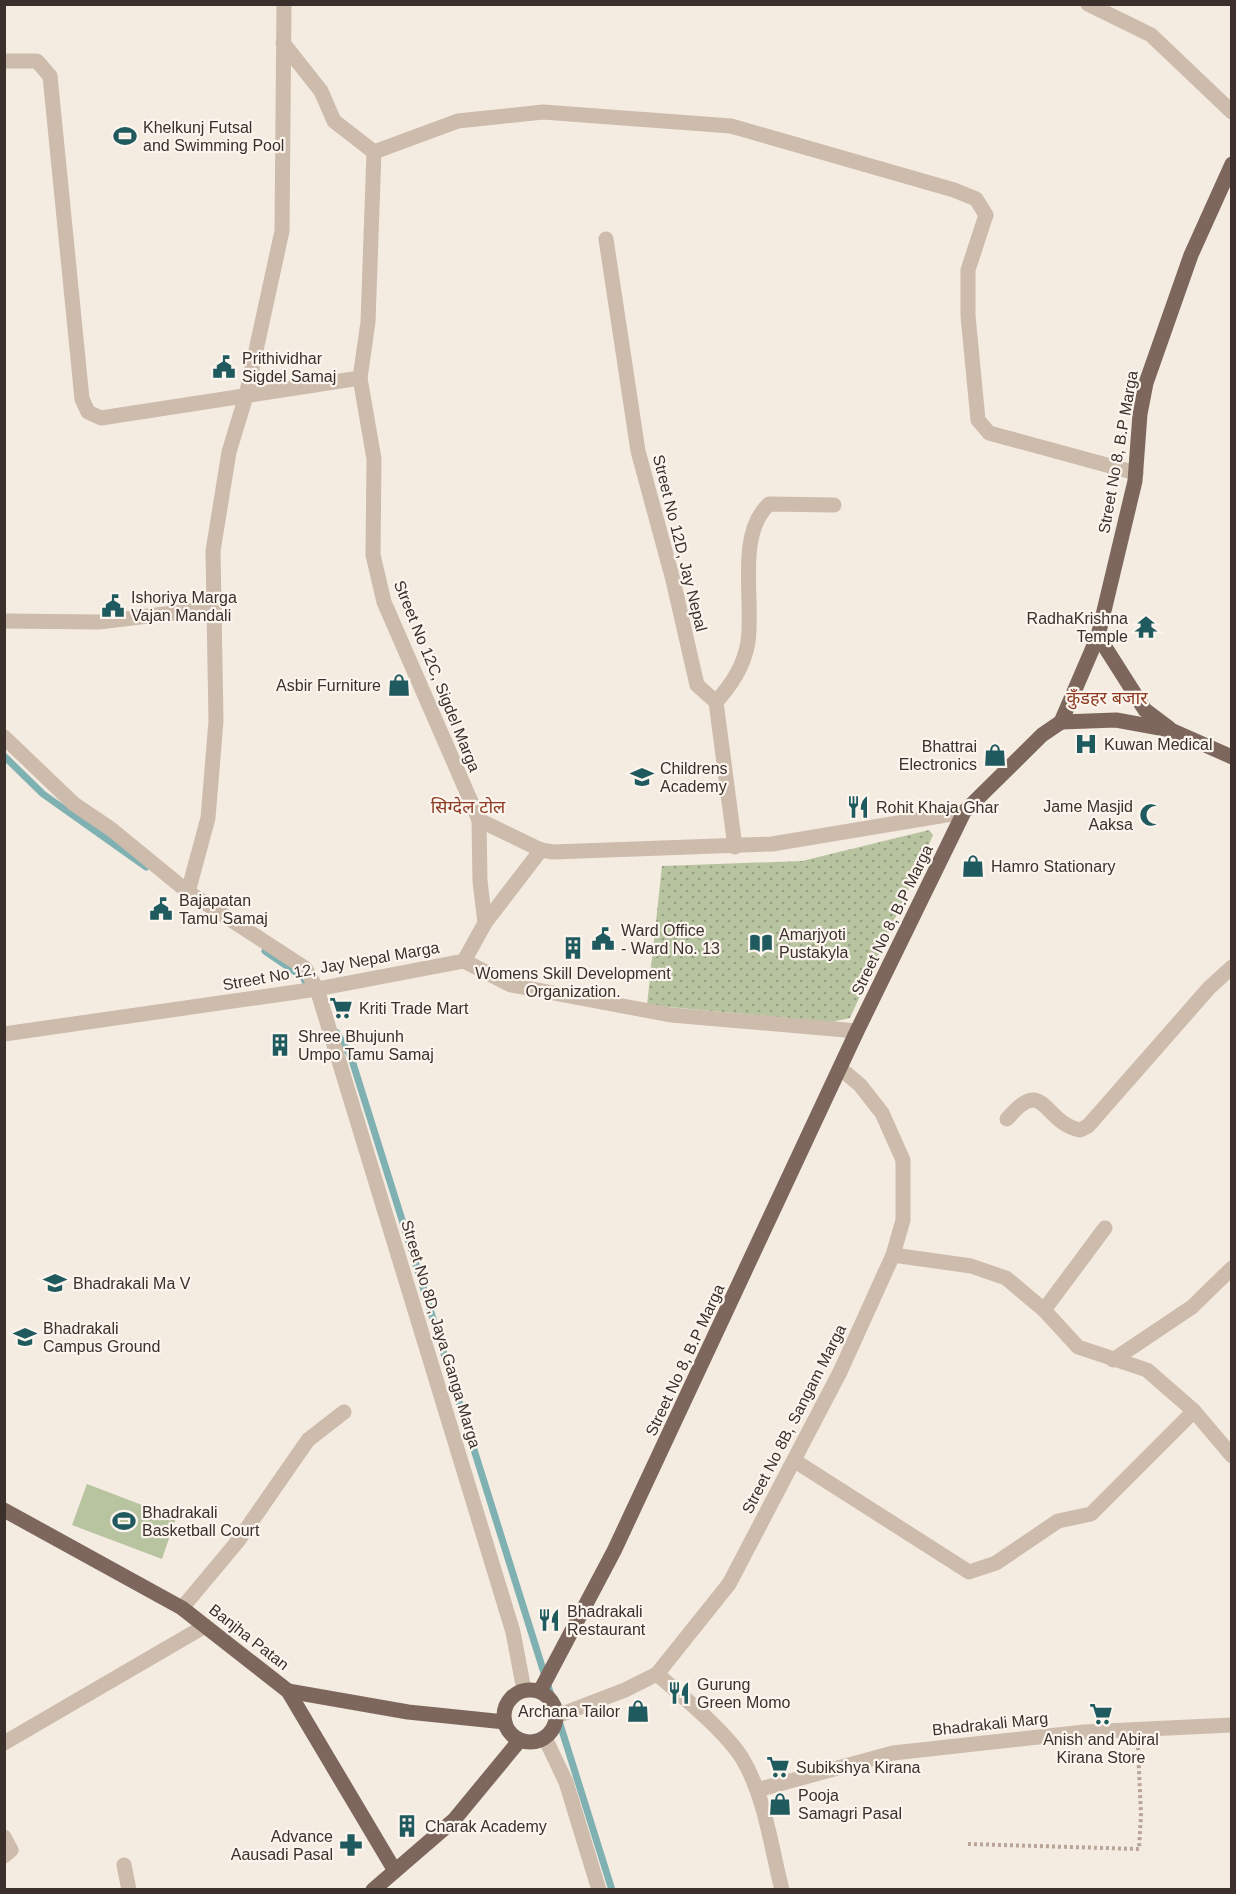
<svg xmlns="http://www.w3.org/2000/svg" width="1236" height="1894" font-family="Arial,'Noto Sans Devanagari',sans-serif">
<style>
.grass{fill:url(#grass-dots)}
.pitch{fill:#b8c4a0}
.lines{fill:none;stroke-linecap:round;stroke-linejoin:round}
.stream{stroke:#7fb0b2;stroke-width:7}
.path{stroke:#b9a596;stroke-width:4;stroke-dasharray:3 3;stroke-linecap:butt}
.minor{stroke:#cdbbac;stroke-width:15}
.major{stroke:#7d675c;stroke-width:15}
.labels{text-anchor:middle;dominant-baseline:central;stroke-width:4.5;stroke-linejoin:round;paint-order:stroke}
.poi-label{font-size:16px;fill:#3b302b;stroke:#fbf5ee;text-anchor:start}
.street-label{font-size:16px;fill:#3b302b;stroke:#fbf5ee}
.neighbourhood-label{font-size:18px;fill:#8c3b22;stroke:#fbf5ee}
</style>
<defs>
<pattern id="grass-dots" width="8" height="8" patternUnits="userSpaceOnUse" patternTransform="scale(1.5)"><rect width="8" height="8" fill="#b8c4a0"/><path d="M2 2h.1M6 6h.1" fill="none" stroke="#97a083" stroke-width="1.8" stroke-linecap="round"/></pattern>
</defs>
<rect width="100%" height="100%" fill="#f4ebe1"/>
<polygon class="grass" points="929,830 933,835 850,1018 832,1022 647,1005 662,866 802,861"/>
<polygon class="pitch" points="87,1484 176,1518 162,1559 72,1525"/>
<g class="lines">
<g class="stream">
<polyline points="4,756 43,794 146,867"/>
<polyline points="265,951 303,977 306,983"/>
<polyline points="337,1033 351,1057 612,1890"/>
</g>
<polyline class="path" points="968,1844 1139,1849 1141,1815 1138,1748"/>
<g class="minor">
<polyline points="1088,4 1151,35 1232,112"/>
<polyline points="283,43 321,91 334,121 374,152"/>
<polyline points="4,61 37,61 50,76 82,399 88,412 101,418 360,378"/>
<polyline points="374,152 458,121 543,112 731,126 954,190 976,199 986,215 968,270 968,316 978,420 989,433 1136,473"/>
<polyline points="374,152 368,322 360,378 374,459 373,555 384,602 479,820 541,850"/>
<polyline points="606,239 638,451 673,580 697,685 716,702 735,847"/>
<polyline points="4,621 99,622 214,608"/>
<path d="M716,702C732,684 744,666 748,642C754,599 736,535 769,504L834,505"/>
<polyline points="4,737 74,804 111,829 188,892 305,968 317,989 513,1632 524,1690"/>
<polyline points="479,820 480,881 485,923"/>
<polyline points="188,892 208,818 216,721 213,551 229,452 246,396 282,231 284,4"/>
<polyline points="464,961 511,985 671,1015 857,1031"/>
<polyline points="4,1034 317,989 464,961 485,923 541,850 553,852 772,844 964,812"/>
<path d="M1007,1119C1045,1074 1042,1122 1080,1130L1088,1126L1209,988L1232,967"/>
<polyline points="893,1255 971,1266 1006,1278 1044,1310 1078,1347 1147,1370 1194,1411 1232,1456"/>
<polyline points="1044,1310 1105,1228"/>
<polyline points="1113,1360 1192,1307 1232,1268"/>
<polyline points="795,1461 969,1572 996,1563 1058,1521 1091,1514 1194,1411"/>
<polyline points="182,1608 238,1541 308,1440 344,1412"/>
<path d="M657,1674C682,1696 725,1731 742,1758C765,1796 771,1847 782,1890"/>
<polyline points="557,1716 625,1690 657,1674 729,1584 840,1372 893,1255 903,1220 903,1160 882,1113 860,1085 841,1069"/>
<polyline points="545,1738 566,1782 599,1890"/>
<polyline points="4,1743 205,1626"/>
<polyline points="757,1790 893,1753 1084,1732 1232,1725"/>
<polyline points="4,1837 11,1850 4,1856"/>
<polyline points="124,1865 129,1890"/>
</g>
<g class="major">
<polyline points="1098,636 1145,710 1169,728"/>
<polyline points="1061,722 1116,720 1171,730 1232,757"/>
<polyline points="4,1510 182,1608 288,1691 395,1871"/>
<circle cx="530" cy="1716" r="26"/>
<polyline points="288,1691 408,1712 505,1722"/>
<polyline points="540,1691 614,1551 857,1031 964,812 1042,735 1061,722 1098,636 1135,481 1140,414 1146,383 1191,255 1232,164"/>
<polyline points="373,1890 454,1820 520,1740"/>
</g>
</g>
<defs>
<g id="stadium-bare" transform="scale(1.8)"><path d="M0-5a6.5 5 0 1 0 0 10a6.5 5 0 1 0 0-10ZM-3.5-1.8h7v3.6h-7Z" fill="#1f5a5e" stroke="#fbf5ee" stroke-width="2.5" paint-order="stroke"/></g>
<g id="civic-bare" transform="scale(1.8)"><path d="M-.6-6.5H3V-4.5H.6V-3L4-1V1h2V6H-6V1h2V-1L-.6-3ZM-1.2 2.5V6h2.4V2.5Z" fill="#1f5a5e" stroke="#fbf5ee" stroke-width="2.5" paint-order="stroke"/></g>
<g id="temple-bare" transform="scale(1.8)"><path d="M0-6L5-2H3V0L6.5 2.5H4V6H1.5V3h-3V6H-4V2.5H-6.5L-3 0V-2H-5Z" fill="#1f5a5e" stroke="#fbf5ee" stroke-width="2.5" paint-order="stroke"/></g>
<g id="shop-bare" transform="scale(1.8)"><path d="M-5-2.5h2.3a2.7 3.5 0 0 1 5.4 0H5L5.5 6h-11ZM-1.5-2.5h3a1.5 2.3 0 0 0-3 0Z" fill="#1f5a5e" stroke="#fbf5ee" stroke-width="2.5" paint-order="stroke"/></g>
<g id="hospital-bare" transform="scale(1.8)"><path d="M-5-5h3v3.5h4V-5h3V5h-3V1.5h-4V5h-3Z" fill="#1f5a5e" stroke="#fbf5ee" stroke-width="2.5" paint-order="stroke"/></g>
<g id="school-bare" transform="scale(1.8)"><path d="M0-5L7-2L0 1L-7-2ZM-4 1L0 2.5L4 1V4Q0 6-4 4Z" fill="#1f5a5e" stroke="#fbf5ee" stroke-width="2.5" paint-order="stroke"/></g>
<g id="restaurant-bare" transform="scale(1.8)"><path d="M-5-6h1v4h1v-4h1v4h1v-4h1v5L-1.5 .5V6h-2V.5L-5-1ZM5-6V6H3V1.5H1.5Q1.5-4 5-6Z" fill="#1f5a5e" stroke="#fbf5ee" stroke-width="2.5" paint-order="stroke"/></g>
<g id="mosque-bare" transform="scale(1.8)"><path d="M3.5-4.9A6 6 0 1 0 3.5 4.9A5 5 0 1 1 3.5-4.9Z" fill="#1f5a5e" stroke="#fbf5ee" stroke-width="2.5" paint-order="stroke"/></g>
<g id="library-bare" transform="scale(1.8)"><path d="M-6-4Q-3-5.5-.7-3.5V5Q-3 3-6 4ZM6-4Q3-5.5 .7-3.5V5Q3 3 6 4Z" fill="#1f5a5e" stroke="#fbf5ee" stroke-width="2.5" paint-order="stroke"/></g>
<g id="building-bare" transform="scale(1.8)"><path d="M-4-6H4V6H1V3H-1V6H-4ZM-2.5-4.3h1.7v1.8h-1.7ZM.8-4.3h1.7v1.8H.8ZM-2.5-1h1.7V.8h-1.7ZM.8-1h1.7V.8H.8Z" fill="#1f5a5e" stroke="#fbf5ee" stroke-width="2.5" paint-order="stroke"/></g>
<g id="supermarket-bare" transform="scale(1.8)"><path d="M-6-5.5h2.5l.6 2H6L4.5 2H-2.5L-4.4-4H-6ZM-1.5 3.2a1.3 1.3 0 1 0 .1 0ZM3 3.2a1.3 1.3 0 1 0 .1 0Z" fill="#1f5a5e" stroke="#fbf5ee" stroke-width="2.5" paint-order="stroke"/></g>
<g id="pharmacy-bare" transform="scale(1.8)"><path d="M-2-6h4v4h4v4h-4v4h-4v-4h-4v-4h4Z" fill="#1f5a5e" stroke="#fbf5ee" stroke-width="2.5" paint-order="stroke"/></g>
</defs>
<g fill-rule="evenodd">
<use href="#stadium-bare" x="125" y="136"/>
<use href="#civic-bare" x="224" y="367"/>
<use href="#civic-bare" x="113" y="606"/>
<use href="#temple-bare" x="1146" y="627"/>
<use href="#shop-bare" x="399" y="685"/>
<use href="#hospital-bare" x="1086" y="744"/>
<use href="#shop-bare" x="995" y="755"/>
<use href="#school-bare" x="642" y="777"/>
<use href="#restaurant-bare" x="858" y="807"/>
<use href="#mosque-bare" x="1151" y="815"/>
<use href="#shop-bare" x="973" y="866"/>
<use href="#civic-bare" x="161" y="909"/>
<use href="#civic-bare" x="603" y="939"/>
<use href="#library-bare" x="761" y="943"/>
<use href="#building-bare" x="573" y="948"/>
<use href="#supermarket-bare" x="341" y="1008"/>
<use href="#building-bare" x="280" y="1045"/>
<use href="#school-bare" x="55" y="1283"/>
<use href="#school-bare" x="25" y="1337"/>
<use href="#stadium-bare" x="124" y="1521"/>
<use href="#restaurant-bare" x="549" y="1620"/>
<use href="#restaurant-bare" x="679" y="1693"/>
<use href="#shop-bare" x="638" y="1711"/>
<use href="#supermarket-bare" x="1101" y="1714"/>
<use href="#supermarket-bare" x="778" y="1767"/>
<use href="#shop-bare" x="780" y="1804"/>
<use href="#building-bare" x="407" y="1826"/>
<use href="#pharmacy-bare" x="351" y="1845"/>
</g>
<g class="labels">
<g class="poi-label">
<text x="143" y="127">Khelkunj Futsal<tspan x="143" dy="18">and Swimming Pool</tspan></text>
<text x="242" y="358">Prithividhar<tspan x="242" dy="18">Sigdel Samaj</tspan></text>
<text x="131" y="597">Ishoriya Marga<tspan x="131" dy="18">Vajan Mandali</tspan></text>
<text x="1128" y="618" text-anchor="end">RadhaKrishna<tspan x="1128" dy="18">Temple</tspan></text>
<text x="381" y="685" text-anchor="end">Asbir Furniture</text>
<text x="1104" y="744">Kuwan Medical</text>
<text x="977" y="746" text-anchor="end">Bhattrai<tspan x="977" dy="18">Electronics</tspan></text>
<text x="660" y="768">Childrens<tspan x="660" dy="18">Academy</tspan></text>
<text x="1133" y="806" text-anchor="end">Jame Masjid<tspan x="1133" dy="18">Aaksa</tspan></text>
<text x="876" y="807">Rohit Khaja Ghar</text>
<text x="991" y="866">Hamro Stationary</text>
<text x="179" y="900">Bajapatan<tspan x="179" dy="18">Tamu Samaj</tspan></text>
<text x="621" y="930">Ward Office<tspan x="621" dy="18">- Ward No. 13</tspan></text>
<text x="779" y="934">Amarjyoti<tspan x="779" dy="18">Pustakyla</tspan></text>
<text x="573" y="973" text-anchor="middle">Womens Skill Development<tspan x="573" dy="18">Organization.</tspan></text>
<text x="359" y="1008">Kriti Trade Mart</text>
<text x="298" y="1036">Shree Bhujunh<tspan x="298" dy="18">Umpo Tamu Samaj</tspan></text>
<text x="73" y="1283">Bhadrakali Ma V</text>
<text x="43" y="1328">Bhadrakali<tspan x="43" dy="18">Campus Ground</tspan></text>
<text x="142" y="1512">Bhadrakali<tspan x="142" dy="18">Basketball Court</tspan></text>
<text x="567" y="1611">Bhadrakali<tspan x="567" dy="18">Restaurant</tspan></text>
<text x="697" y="1684">Gurung<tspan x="697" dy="18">Green Momo</tspan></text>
<text x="620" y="1711" text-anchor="end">Archana Tailor</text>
<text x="1101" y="1739" text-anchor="middle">Anish and Abiral<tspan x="1101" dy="18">Kirana Store</tspan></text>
<text x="796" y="1767">Subikshya Kirana</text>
<text x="798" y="1795">Pooja<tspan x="798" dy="18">Samagri Pasal</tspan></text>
<text x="425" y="1826">Charak Academy</text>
<text x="333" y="1836" text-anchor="end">Advance<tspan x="333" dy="18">Aausadi Pasal</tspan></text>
</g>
<g class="street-label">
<text transform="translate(1118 452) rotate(-80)">Street No 8, B.P Marga</text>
<text transform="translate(680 543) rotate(76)">Street No 12D, Jay Nepal</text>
<text transform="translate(437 676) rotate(68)">Street No 12C, Sigdel Marga</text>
<text transform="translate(892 920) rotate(-64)">Street No 8, B.P Marga</text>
<text transform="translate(331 966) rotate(-10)">Street No 12, Jay Nepal Marga</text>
<text transform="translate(441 1334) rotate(73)">Street No 8D, Jaya Ganga Marga</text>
<text transform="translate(685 1360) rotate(-65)">Street No 8, B.P Marga</text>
<text transform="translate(794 1419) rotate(-63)">Street No 8B, Sangam Marga</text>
<text transform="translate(249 1637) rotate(38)">Banjha Patan</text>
<text transform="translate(990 1724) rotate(-6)">Bhadrakali Marg</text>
</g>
<g class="neighbourhood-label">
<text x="1107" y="698">कुँडहर बजार</text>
<text x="468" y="807">सिग्देल टोल</text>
</g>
</g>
<rect width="1236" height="1894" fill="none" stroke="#3b302b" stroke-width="12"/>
</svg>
